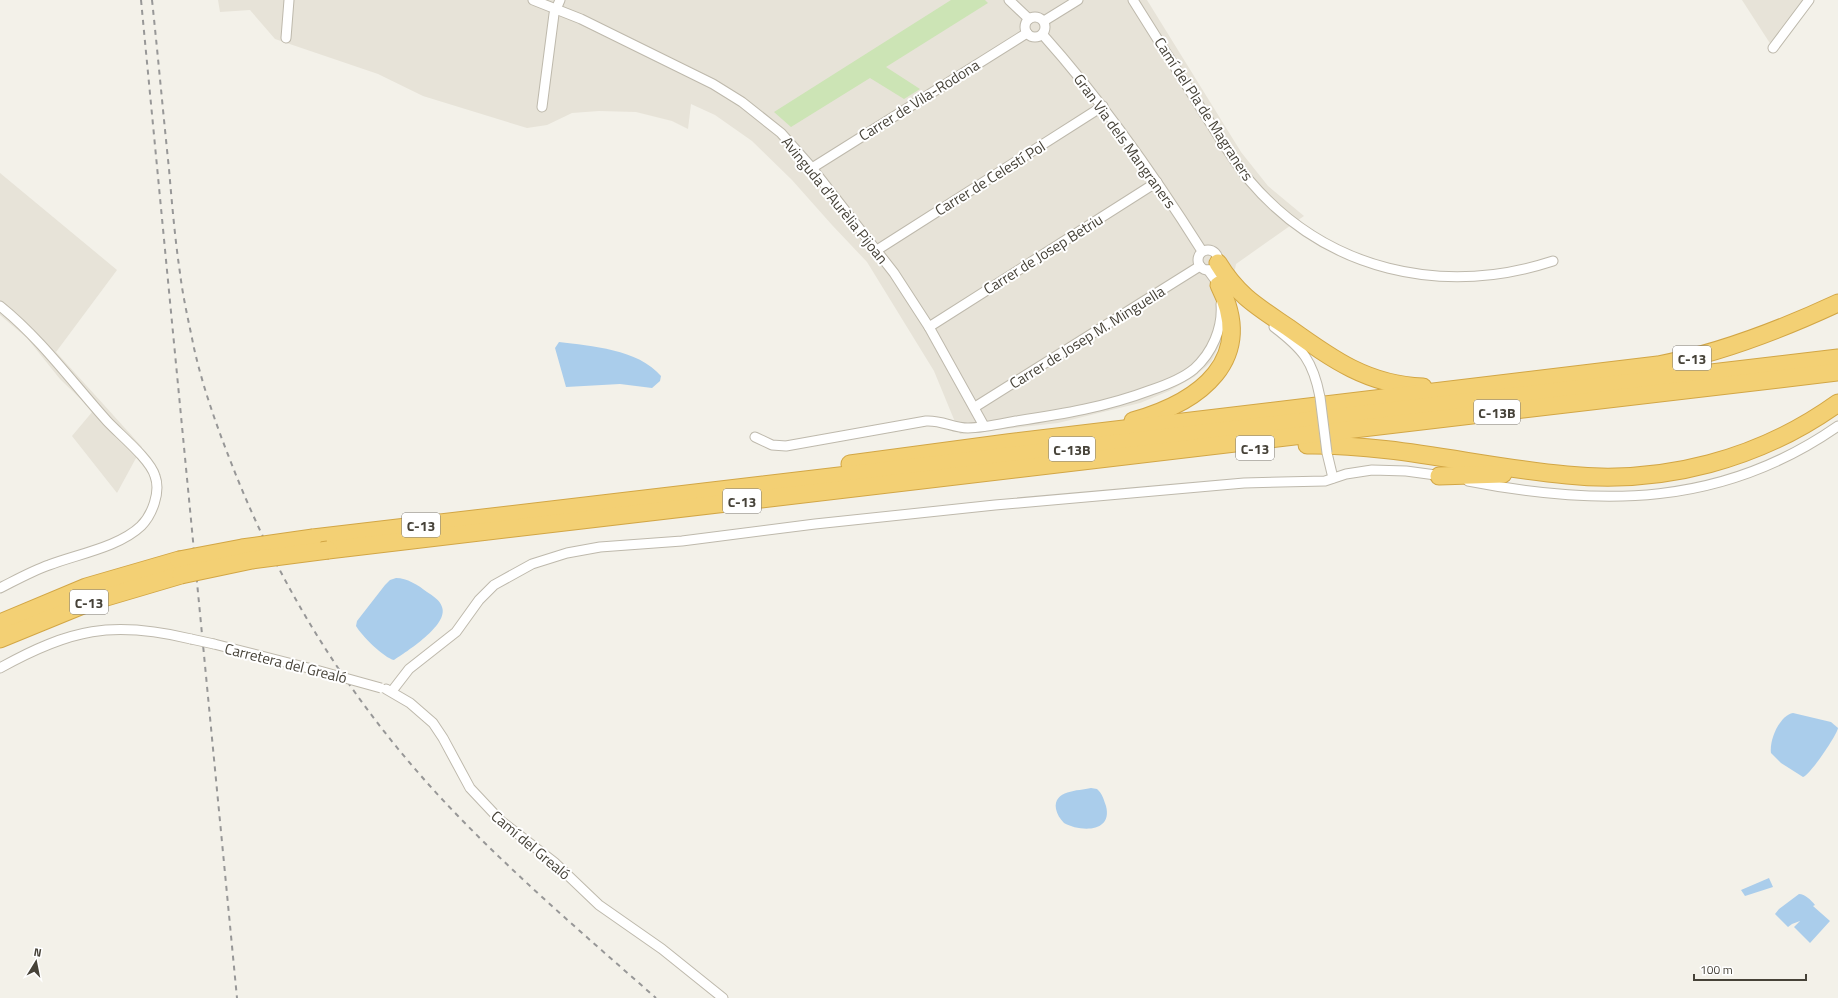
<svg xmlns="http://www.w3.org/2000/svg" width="1838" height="998" font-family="'Titillium Web',sans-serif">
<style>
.residential{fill:#e7e3d8}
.green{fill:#cce4b5}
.water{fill:#aacdeb}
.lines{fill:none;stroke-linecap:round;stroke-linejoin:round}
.street-casing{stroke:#beb9ac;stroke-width:11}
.highway-casing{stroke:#d2a645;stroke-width:19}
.street{stroke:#fff;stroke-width:9}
.highway{stroke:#f3d074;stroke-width:17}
.rail{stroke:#979797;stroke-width:2;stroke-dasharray:5 5;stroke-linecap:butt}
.street-bridge-casing{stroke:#beb9ac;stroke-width:11;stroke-linecap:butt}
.highway-bridge-casing{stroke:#d2a645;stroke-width:19;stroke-linecap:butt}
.street-bridge{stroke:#fff;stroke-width:9}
.highway-bridge{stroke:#f3d074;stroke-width:17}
.labels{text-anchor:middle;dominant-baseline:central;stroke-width:4;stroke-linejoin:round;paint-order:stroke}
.shield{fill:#fff;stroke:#7e7b74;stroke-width:1}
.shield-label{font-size:14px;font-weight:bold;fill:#464238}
.street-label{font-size:15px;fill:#464238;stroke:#fff}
</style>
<rect width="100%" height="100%" fill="#f3f1e9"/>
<g class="residential">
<polygon points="218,0 1147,0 1241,152 1268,186 1304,216 1236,264 1221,342 1211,362 1194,377 1169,391 1140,403 1058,423 960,434 934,371 867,262 832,225 792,180 752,141 715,115 691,104 688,129 672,121 636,112 599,111 572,113 547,125 527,128 423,96 378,74 275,39 250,10 220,12"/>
<polygon points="1742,0 1811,0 1773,48"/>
<polygon points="0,173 117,270 56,352 142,447 117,493 72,436 93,411 60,379 27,338 0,315"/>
</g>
<polygon class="green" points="951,0 985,0 988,3 886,67 920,89 904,99 870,78 791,127 774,112"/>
<g class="water">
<path d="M559,342C591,346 638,349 661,376L660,381L652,388L620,384L566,387L555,348Z"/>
<path d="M396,578C407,578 418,585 427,592C433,596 440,600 442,607C449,625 406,652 394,660C384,658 361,635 356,626L357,621L385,585L390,580Z"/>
<path d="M1793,713L1831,722L1838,728C1837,735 1810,775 1803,777L1781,763L1771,753C1769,740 1780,715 1793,713Z"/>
<path d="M1091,788L1097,789C1102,793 1104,800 1106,806C1113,833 1080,832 1064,823C1060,819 1057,814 1056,809C1053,790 1078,791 1091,788Z"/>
<polygon points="1769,878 1773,887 1745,896 1741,890"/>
<path d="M1799,894C1805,894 1811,900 1815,905L1813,906L1830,921L1810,943L1794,927L1800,921L1792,924L1788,927L1775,914L1779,909Z"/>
</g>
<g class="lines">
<g class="street-casing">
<g id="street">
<polyline points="533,0 581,19 713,84 742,102 781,133 812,168 894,273 929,327 984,426"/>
<polyline points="1009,0 1029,19"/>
<path d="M1133,0C1156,37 1179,73 1202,110C1217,133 1231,158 1249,180C1326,271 1442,297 1553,261"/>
<circle cx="1035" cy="27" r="10"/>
<polyline points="1044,21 1078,0"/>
<path d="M1043,35C1103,102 1154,175 1202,251"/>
<polyline points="286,38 289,0"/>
<polyline points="1773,48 1809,0"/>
<polyline points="542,107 554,14 560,0"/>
<polyline points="812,168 1027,33"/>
<circle cx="1208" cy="260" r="10"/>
<polyline points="877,250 1103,106"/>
<polyline points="1208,270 1219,285 1219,289"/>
<path d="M0,306C41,339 72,382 107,421C120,435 150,459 155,476C161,492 152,515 141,526C119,547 78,554 49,565C32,571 16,580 0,588"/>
<polyline points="929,327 1157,182"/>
<path d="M1274,327C1303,349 1313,361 1320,397"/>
<polyline points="975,407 1200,266"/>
<path d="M755,437L772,445L786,446L926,421C942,420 953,428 968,428C983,428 1000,424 1016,421C1063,414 1106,407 1151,390C1166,385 1182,379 1194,369C1212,353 1223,328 1221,304"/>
<polyline points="1327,453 1333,478"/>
<path d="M1468,481C1601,507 1722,507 1838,426"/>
<polyline points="214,644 316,670"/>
<path d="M0,668C70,629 112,620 191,639"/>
<polyline points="386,689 410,703 433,723 443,738 470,788 501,821 554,862 599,905 662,949 723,998"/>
<polyline points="392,691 409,669 456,632 479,600 494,585 532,564 567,553 600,547 682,541 815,524 995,505 1244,483 1325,481 1346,474 1372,470 1406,471 1443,476"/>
</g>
</g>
<g class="highway-casing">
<g id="highway">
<path d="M1218,263C1238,296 1258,307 1289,328C1332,359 1368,385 1423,387"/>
<path d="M1133,421C1200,402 1257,360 1219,285"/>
<path d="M1307,445C1395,444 1480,467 1567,475C1663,485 1760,459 1838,403"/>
<path d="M850,464L1007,443L1658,365C1721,353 1780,330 1838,303"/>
<polyline points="1439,476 1503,474"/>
<polyline points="313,538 1838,358"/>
<polyline points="328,550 1838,372"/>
<polyline points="0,623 86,587 179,560"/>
<polyline points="0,639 93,601 181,575"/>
</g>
</g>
<use href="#street" class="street"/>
<use href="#highway" class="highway"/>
<g class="rail">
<polyline points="141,0 237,998"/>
<path d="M152,0C158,56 163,112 169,169C172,204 175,239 180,273C183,298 189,323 194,348C203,388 217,427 232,465C283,596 360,715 458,816C520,880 589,939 656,998"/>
</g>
<g class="street-bridge-casing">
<g id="street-bridge">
<polyline points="1320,397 1327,453"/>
<polyline points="191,639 214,644"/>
<polyline points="316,670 381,688"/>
</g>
</g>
<g class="highway-bridge-casing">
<g id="highway-bridge">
<polyline points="179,560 242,548 313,538"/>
<polyline points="181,575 252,560 328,550"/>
</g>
</g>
<use href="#street-bridge" class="street-bridge"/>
<use href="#highway-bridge" class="highway-bridge"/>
</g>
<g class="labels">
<g class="shield">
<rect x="1673" y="346" width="38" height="24" rx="3"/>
<rect x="1474" y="400" width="46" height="24" rx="3"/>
<rect x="1236" y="436" width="38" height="24" rx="3"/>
<rect x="1049" y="437" width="46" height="24" rx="3"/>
<rect x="723" y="489" width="38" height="24" rx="3"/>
<rect x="402" y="513" width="38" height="24" rx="3"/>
<rect x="70" y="590" width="38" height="24" rx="3"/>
</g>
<g class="shield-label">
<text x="1692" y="358">C-13</text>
<text x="1497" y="412">C-13B</text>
<text x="1255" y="448">C-13</text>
<text x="1072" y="449">C-13B</text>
<text x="742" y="501">C-13</text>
<text x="421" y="525">C-13</text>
<text x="89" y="602">C-13</text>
</g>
<g class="street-label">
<text transform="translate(919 100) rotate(-32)">Carrer de Vila-Rodona</text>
<text transform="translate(1204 109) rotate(57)">Camí del Pla de Magraners</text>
<text transform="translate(1125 141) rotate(54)">Gran Via dels Mangraners</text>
<text transform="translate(990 178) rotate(-32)">Carrer de Celestí Pol</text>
<text transform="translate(835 200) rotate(51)">Avinguda d'Aurèlia Pijoan</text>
<text transform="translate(1043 254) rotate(-32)">Carrer de Josep Betriu</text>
<text transform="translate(1087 337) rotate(-32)">Carrer de Josep M. Minguella</text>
<text transform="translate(286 663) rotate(14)">Carretera del Grealó</text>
<text transform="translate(531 845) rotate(40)">Camí del Grealó</text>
</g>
</g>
<g transform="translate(36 962) rotate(10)" stroke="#ffffff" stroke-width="3" paint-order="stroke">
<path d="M0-3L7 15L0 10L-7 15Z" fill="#464238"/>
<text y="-6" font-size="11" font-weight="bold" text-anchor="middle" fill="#464238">N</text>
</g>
<path d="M1694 974v6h112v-6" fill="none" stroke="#464238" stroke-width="2"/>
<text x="1700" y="974" font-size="12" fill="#464238" stroke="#ffffff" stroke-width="3" paint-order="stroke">100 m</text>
</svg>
